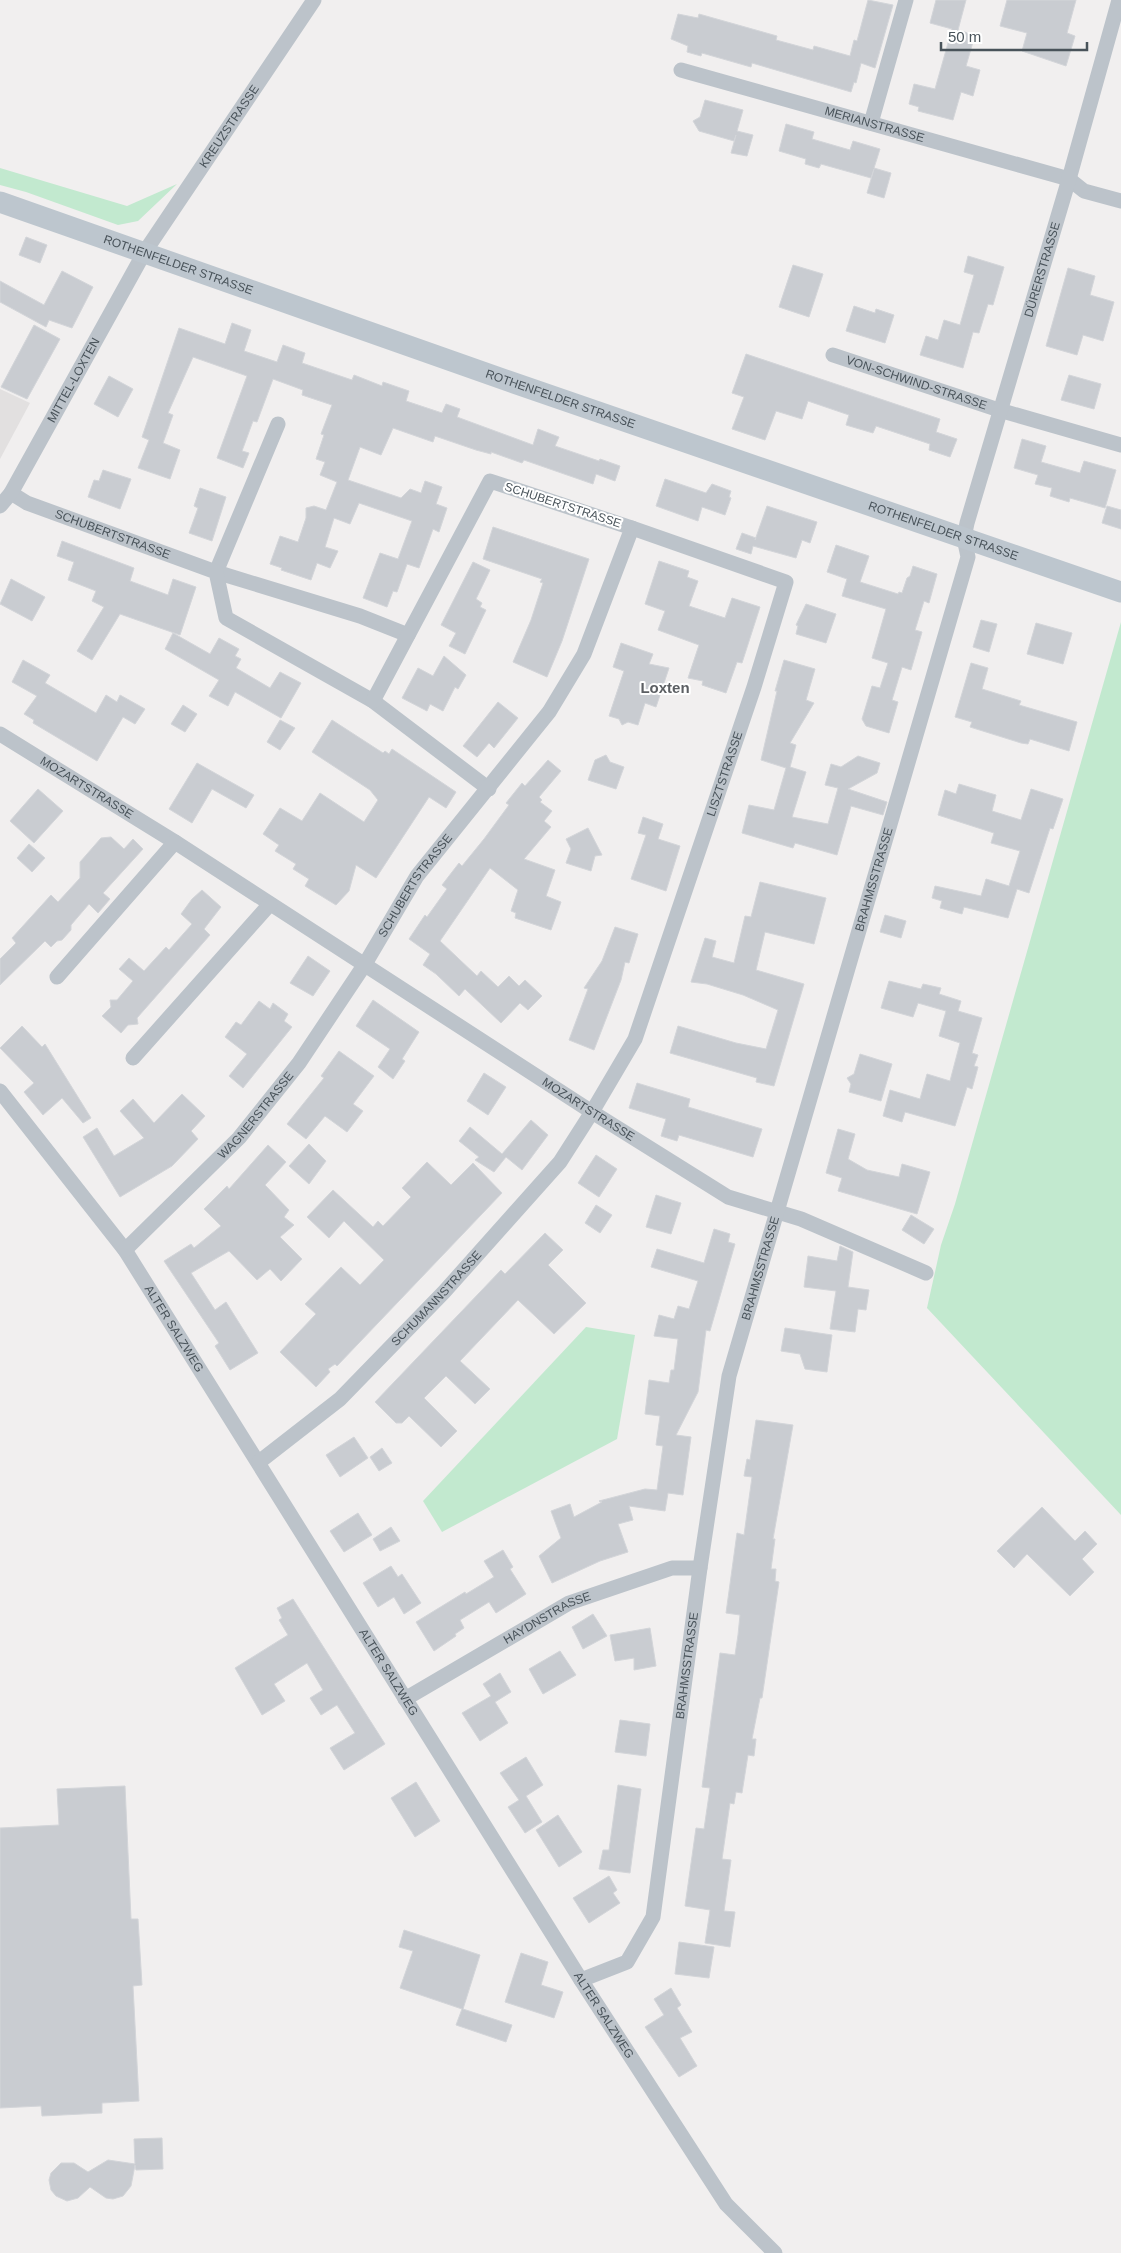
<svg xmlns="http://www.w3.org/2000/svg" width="1121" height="2253" font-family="Helvetica,sans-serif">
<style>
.education{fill:#e2e0e0}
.green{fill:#c2e9cf}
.building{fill:#c9ccd1;stroke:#d3d5d9}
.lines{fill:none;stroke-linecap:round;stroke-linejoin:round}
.street{stroke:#bcc3ca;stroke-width:15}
.secondary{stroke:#bdc6ce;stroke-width:21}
.labels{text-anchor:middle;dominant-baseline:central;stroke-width:4;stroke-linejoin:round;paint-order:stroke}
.street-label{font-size:12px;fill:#49535a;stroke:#fff}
.quarter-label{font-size:15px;font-weight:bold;fill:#5c5f63;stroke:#fff}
</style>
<rect width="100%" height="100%" fill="#f1efef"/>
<polygon class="education" points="0,389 30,403 0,459"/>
<g class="green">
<polygon points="0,168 127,206 177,184 138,221 118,225 26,192 0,185"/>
<polygon points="1121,622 1121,1515 927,1308 941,1245 955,1204"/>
<polygon points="586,1327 635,1335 617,1439 442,1532 423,1501"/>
</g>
<g class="building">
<polygon points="868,0 893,5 875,68 861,63 856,83 854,82 851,92 752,63 751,67 702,53 701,56 687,52 688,46 671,39 678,14 698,18 699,14 777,36 776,40 813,50 814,46 850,56 854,40 857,41"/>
<polygon points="936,0 966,0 958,30 975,35 966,66 980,70 973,96 961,92 953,120 918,111 919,107 909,104 914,84 935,89 952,29 930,23"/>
<polygon points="1007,0 1076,0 1067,33 1075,36 1066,66 1022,51 1027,33 1000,26"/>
<polygon points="705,100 743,110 737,131 753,135 747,156 731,153 736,135 734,141 699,131 693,121 700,117"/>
<polygon points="786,124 814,132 812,139 850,150 853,141 880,149 874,168 891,173 884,198 867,193 874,169 871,178 821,164 819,168 805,164 806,159 779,151"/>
<polygon points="26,237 47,245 40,263 19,255"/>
<polygon points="968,256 1004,267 993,305 988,304 979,333 973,332 963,368 920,355 926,336 938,340 944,320 960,325 974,275 964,272"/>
<polygon points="793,265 823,274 809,317 779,307"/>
<polygon points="1068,268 1095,276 1090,295 1114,302 1103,341 1083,335 1077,355 1046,346"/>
<polygon points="62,271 93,287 72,328 49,320 46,327 0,302 0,281 44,305"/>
<polygon points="854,306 875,313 876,309 894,315 885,343 846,331"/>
<polygon points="232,323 251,330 244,351 277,362 283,345 305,353 302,363 352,380 354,375 382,386 383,382 409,391 406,401 442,413 446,404 460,409 457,417 533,445 538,429 559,437 555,446 599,461 600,459 620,466 615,481 596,474 593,484 524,460 522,463 491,452 491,454 476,450 435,436 433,442 393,428 381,455 360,447 348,480 401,498 410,489 421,493 425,481 442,487 436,504 447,508 439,532 433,529 419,568 407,564 397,592 393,591 387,607 363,598 380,553 398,559 412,521 359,503 350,524 334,518 325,547 338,551 330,568 317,563 311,580 281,570 282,568 270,564 280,536 298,542 306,518 306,508 314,506 326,510 337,482 320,475 325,462 316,459 324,435 321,434 332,405 302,395 303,390 273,379 257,422 253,421 242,451 249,453 243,468 217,458 247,376 193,357 168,413 173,415 163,443 180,450 170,479 138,468 149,440 142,437 179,328 225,344"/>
<polygon points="34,325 60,339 27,399 1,387"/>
<polygon points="746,354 940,419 936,432 957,439 950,457 929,450 930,444 876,426 873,433 846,425 849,415 808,401 802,419 776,411 765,440 732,429 744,397 732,393"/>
<polygon points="1069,375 1101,384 1094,409 1061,400"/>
<polygon points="109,376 133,389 118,417 94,404"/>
<polygon points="1022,439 1046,446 1041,462 1080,473 1084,461 1116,470 1105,508 1070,498 1069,502 1050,496 1052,488 1035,484 1038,475 1014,468"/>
<polygon points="103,470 131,479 120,509 88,497 94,480 99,481"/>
<polygon points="665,479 706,493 712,484 731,491 729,497 731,498 725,515 702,507 698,521 656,506"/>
<polygon points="200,488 226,497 212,541 189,533 198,508 194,506"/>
<polygon points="767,506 817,522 810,543 802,540 796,558 753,546 751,554 736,549 742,533 756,538 755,540"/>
<polygon points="1107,506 1121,510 1121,529 1102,523"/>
<polygon points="493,527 589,559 562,641 547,677 513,662 531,620 543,583 540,582 542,579 483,559"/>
<polygon points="62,541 134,568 130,581 168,595 173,579 196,587 180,635 120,614 92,660 77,651 104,607 92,601 96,591 68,580 74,562 57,556"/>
<polygon points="836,545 869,556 860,582 898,594 899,592 902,593 907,578 910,576 913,566 937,574 929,603 924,601 915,630 922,632 911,670 902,667 892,700 898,702 889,733 866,726 862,719 872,686 880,688 888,663 872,658 886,609 842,596 847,579 827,572"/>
<polygon points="659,561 689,571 687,577 698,581 689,606 725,618 732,598 760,607 742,663 737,662 726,693 702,685 703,681 688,678 699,645 658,630 665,611 645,604"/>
<polygon points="473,562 490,570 476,599 482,603 480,607 486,610 465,654 449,646 456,633 441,625"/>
<polygon points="11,579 45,597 32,621 0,604"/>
<polygon points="806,604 836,614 826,643 796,634 798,626 796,625"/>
<polygon points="981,620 997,624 989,652 973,647"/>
<polygon points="1036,623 1072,633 1063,664 1027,654"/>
<polygon points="173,633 210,654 219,638 239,649 235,656 241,659 236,668 270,688 280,672 301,683 281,718 235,692 228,706 209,696 219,680 165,649"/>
<polygon points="621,643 653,654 649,664 669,668 656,707 645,703 638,725 628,722 622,725 619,719 609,716 624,671 613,667"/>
<polygon points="444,656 466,675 458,689 455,687 443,711 430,704 427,711 402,698 418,668 433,676"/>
<polygon points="23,660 50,675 45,683 96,713 106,695 117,702 120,695 145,709 135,724 123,717 97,761 33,723 34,720 24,714 37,696 12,682"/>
<polygon points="784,660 815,669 806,700 814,703 790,743 796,745 790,767 806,772 792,817 828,824 838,788 825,785 831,764 841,767 858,756 880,763 877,773 848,789 887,802 883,815 851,806 837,855 795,843 793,848 742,833 749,805 774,810 786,768 761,760 777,691 775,691"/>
<polygon points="971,663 988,668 982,689 1021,701 1019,705 1077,722 1069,751 1030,739 1028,744 1021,743 970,727 972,722 955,717"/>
<polygon points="498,702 518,718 494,748 489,743 477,757 463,746"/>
<polygon points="183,705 197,714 185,732 171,724"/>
<polygon points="280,720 295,728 280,750 267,742"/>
<polygon points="332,720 383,753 385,751 389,754 392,749 456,792 446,808 429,797 376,878 356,865 349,891 336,905 305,886 309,879 293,869 296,864 275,851 279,845 263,834 280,808 302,821 320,793 364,822 378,800 370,790 312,752"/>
<polygon points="606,755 610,762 624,767 616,789 588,780 595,760"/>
<polygon points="548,760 561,771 539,797 542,800 540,802 552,811 544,821 551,827 524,859 555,870 546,896 561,902 551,930 515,918 516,913 511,911 518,890 490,868 440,941 477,976 481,971 498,987 509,976 519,986 525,980 542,996 528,1010 520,1003 501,1023 465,989 459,996 436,974 423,965 430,954 409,939 425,915 427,917 447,889 442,885 459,863 462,866 484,839 509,805 506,803 522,783 525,786"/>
<polygon points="197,763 254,795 246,808 212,789 192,823 169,809"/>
<polygon points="959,784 996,795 992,811 1021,820 1031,789 1063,799 1053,829 1050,828 1029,893 1017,889 1008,918 964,907 962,914 940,908 942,901 932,898 935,886 981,896 986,879 1009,886 1020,851 991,843 994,833 938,815 945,790 956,794"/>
<polygon points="38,789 63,811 34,843 10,821"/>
<polygon points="643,817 663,824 658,839 680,846 666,891 631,879 646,835 638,833"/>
<polygon points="588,828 602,855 595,856 591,871 566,863 571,849 566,839"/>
<polygon points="111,837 124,849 133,839 143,849 103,893 110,899 98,913 89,904 71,925 71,930 62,940 57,941 51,947 45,941 0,985 0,959 16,943 12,938 51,895 58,902 80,878 80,862 101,838"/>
<polygon points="29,844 45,858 32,872 17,858"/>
<polygon points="760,882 826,898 814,944 765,932 756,970 804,984 774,1086 756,1082 757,1078 670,1053 678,1026 736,1043 766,1049 778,1010 743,995 707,984 691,982 705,938 716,941 712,957 734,963 745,916 751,917"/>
<polygon points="202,890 221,907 204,929 210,935 137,1018 138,1024 128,1025 121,1033 102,1016 111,1007 110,1000 117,1000 133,981 119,969 129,958 144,971 166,947 169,950 192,924 181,914 192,899"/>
<polygon points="885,915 906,921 901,938 880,932"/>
<polygon points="615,927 638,934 629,963 625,962 621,980 594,1050 569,1040 588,989 584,988 602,961"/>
<polygon points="308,956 330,971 313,996 290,983"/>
<polygon points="889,981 921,989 923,984 941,988 939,994 961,1001 958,1011 982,1018 972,1053 978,1055 974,1066 978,1067 972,1089 967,1087 955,1126 905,1112 902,1122 883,1116 890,1090 920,1099 927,1074 950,1081 960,1043 939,1036 946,1011 918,1003 913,1017 881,1008"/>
<polygon points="373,1000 419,1032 402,1059 405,1061 393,1079 378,1067 390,1049 356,1026"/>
<polygon points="259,1001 270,1009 273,1003 288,1014 284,1021 292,1027 243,1088 229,1076 247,1054 225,1037 236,1022 241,1025"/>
<polygon points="22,1026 42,1047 45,1044 91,1118 83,1123 62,1098 43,1115 24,1092 34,1083 0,1048"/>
<polygon points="339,1051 374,1076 353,1104 363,1111 347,1132 325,1116 306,1139 287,1124 324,1078 321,1076"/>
<polygon points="860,1054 892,1064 881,1101 849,1092 851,1084 847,1078 854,1074"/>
<polygon points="484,1073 506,1087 488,1115 467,1101"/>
<polygon points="637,1083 690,1099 688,1107 762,1129 753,1157 679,1135 677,1141 661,1136 666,1119 629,1108"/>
<polygon points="182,1094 205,1116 191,1131 198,1139 172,1166 120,1197 83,1137 97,1128 114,1156 144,1138 120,1111 133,1099 154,1123"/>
<polygon points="531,1120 548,1135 522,1170 506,1157 494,1172 475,1160 479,1157 459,1141 470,1127 502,1154"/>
<polygon points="838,1129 855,1134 848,1159 867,1170 899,1177 902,1164 930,1172 917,1214 838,1191 842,1178 826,1173"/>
<polygon points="309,1144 326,1161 309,1184 289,1166"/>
<polygon points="268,1145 286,1162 265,1185 289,1210 284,1217 294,1225 280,1237 302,1259 281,1281 270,1269 257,1280 229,1251 191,1273 215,1310 226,1302 258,1353 230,1370 215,1346 219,1343 164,1261 191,1244 194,1248 221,1226 204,1209 227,1186 229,1189"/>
<polygon points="596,1155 617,1169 599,1197 578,1183"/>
<polygon points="427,1162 451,1185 473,1163 502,1193 337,1366 335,1364 328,1369 330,1372 316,1387 280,1352 316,1314 305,1304 341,1267 360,1285 384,1260 344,1221 329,1238 307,1217 333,1190 373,1227 378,1221 383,1226 411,1197 402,1188"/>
<polygon points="656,1195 681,1203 671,1234 646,1227"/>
<polygon points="596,1205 612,1215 600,1233 585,1223"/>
<polygon points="911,1215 934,1229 924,1244 902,1230"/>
<polygon points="714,1229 730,1234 728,1242 735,1244 710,1331 706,1330 698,1392 676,1435 691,1437 683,1495 668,1493 665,1511 629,1506 633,1520 618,1524 628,1552 600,1561 552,1583 539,1556 561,1538 551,1511 570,1504 574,1517 602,1502 599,1501 645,1489 657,1490 663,1446 656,1445 660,1416 645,1414 649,1380 669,1383 671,1370 674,1370 678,1339 654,1336 659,1315 674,1319 678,1306 689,1309 698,1281 651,1267 657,1249 704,1263"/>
<polygon points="545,1233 563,1250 548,1265 586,1303 554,1334 518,1300 460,1361 490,1389 475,1404 446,1376 424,1398 457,1431 441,1447 409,1416 402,1423 396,1423 375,1402 501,1270 505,1274"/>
<polygon points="840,1246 853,1252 848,1287 869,1290 866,1310 858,1309 855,1332 830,1329 836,1291 804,1287 808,1256 837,1261"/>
<polygon points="785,1328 832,1335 827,1372 805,1369 800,1354 781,1351"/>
<polygon points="756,1420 793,1425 773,1539 775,1539 771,1569 776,1569 775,1581 779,1582 762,1698 760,1698 752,1739 756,1739 754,1756 748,1755 742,1793 736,1792 734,1804 730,1803 722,1859 731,1860 724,1911 735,1912 730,1947 705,1943 710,1910 685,1906 696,1828 704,1829 710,1788 702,1787 720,1653 735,1655 738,1635 740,1615 726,1613 737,1533 744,1535 752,1477 744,1476 747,1459 750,1460"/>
<polygon points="354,1437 368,1458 340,1477 326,1455"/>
<polygon points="382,1448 392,1463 379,1471 370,1457"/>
<polygon points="1042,1507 1075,1541 1085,1531 1097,1544 1082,1559 1094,1572 1070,1596 1027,1554 1014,1568 997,1551"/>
<polygon points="358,1513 372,1535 344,1552 330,1531"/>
<polygon points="391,1527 400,1541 380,1551 373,1539"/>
<polygon points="503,1550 513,1567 510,1569 526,1594 496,1613 489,1602 460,1620 464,1628 455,1634 456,1636 434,1651 416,1622 465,1592 466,1594 494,1577 484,1561"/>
<polygon points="391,1566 398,1577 402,1574 421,1603 404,1614 394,1597 378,1607 363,1583"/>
<polygon points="293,1599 385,1744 344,1770 330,1748 355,1733 337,1705 321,1715 310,1698 323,1690 307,1663 274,1684 285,1701 262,1715 235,1668 288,1635 279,1620 282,1618 277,1608"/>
<polygon points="593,1614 607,1636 583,1649 572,1627"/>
<polygon points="650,1628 656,1666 634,1670 634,1658 615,1661 610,1635"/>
<polygon points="560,1651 576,1675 543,1694 529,1669"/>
<polygon points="500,1673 511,1692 495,1702 508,1723 480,1741 462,1713 491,1696 483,1684"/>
<polygon points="620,1720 650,1724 646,1756 615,1752"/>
<polygon points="526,1757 543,1785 526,1796 542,1822 525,1833 508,1807 519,1800 500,1773"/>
<polygon points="416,1782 440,1821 415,1837 391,1798"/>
<polygon points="618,1785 641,1789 630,1873 599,1869 603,1850 609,1850"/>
<polygon points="125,1786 131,1919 138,1919 142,1985 133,1986 139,2101 102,2103 102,2113 42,2116 41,2106 0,2108 0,1828 59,1825 57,1789"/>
<polygon points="558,1815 582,1852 559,1867 536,1830"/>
<polygon points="609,1876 617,1890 613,1893 620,1903 589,1923 573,1898"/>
<polygon points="404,1930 480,1955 463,2009 512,2025 506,2042 456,2025 462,2009 400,1988 413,1951 399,1947"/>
<polygon points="679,1942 714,1947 709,1978 675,1974"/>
<polygon points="521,1953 548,1962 541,1985 563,1992 554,2018 505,2002"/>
<polygon points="671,1988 681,2005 677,2008 692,2032 680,2038 697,2066 679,2077 645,2027 664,2015 654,1999"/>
<polygon points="162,2138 163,2169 136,2170 135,2165 131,2186 123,2196 113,2199 106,2198 90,2187 78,2198 67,2201 56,2196 51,2190 49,2180 51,2173 61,2163 74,2163 88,2172 108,2160 135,2164 134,2139"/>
</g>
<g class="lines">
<g class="street">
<path id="s1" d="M681,70L1069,179L1084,191L1121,201"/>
<polyline points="871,123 906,0"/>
<path id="s2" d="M833,355L999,410L1121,445"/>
<polyline points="278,424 216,572 360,616 408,635"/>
<path id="s3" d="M11,493L27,503L216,572L226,618L373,701L489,789"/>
<path id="s4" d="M0,506L11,493L144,253L314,0"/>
<path id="s5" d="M0,734L175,842L592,1112L728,1197L801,1219L926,1273"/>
<polyline points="57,977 175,842"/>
<polyline points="133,1058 270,904"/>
<path id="s6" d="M0,1091L125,1250L581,1980L726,2204L775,2253"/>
<path id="s7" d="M125,1250L239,1138L299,1063L365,964L417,876L549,712L584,654L632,528L490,481L373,701"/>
<path id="s8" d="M259,1462L340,1399L444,1292L560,1162L592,1112L635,1039L754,687L786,582L632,528"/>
<path id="s9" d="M405,1699L569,1603L672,1568H700"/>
<path id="s10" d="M581,1980L627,1962L653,1917L700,1568L729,1376L968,557L964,538L967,523L1069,179L1119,0"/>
</g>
<path class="secondary" id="s11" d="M0,202L514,383L1121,592"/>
</g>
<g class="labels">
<g class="street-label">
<text stroke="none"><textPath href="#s1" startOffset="201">MERIANSTRASSE</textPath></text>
<text stroke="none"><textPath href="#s4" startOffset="444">KREUZSTRASSE</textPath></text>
<text stroke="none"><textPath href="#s11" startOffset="189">ROTHENFELDER STRASSE</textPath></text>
<text stroke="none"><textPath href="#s10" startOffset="1800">DÜRERSTRASSE</textPath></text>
<text stroke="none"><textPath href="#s4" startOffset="146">MITTEL-LOXTEN</textPath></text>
<text stroke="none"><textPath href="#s2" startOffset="88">VON-SCHWIND-STRASSE</textPath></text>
<text stroke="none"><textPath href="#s11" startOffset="594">ROTHENFELDER STRASSE</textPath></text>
<text transform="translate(563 505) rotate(18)">SCHUBERTSTRASSE</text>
<text stroke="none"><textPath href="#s11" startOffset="999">ROTHENFELDER STRASSE</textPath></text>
<text stroke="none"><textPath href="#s3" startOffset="110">SCHUBERTSTRASSE</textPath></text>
<text stroke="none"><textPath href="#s8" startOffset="850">LISZTSTRASSE</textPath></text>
<text stroke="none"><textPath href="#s5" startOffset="102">MOZARTSTRASSE</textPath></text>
<text stroke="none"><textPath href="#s10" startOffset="1165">BRAHMSSTRASSE</textPath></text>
<text stroke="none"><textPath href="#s7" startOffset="468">SCHUBERTSTRASSE</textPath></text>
<text stroke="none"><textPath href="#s5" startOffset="698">MOZARTSTRASSE</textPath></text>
<text stroke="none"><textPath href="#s7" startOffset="188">WAGNERSTRASSE</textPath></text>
<text stroke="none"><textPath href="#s10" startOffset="760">BRAHMSSTRASSE</textPath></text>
<text stroke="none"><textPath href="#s8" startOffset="242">SCHUMANNSTRASSE</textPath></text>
<text stroke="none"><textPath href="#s6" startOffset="295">ALTER SALZWEG</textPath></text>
<text stroke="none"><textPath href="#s9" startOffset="164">HAYDNSTRASSE</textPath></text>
<text stroke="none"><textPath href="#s10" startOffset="355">BRAHMSSTRASSE</textPath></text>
<text stroke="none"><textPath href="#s6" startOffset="700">ALTER SALZWEG</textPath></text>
<text stroke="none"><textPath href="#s6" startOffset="1105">ALTER SALZWEG</textPath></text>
</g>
<g class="quarter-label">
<text x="665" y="687">Loxten</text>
</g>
</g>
<path d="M941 42v8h146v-8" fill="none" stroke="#49535a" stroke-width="2.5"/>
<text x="948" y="42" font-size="15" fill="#49535a" stroke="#ffffff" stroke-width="4" paint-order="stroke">50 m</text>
</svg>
